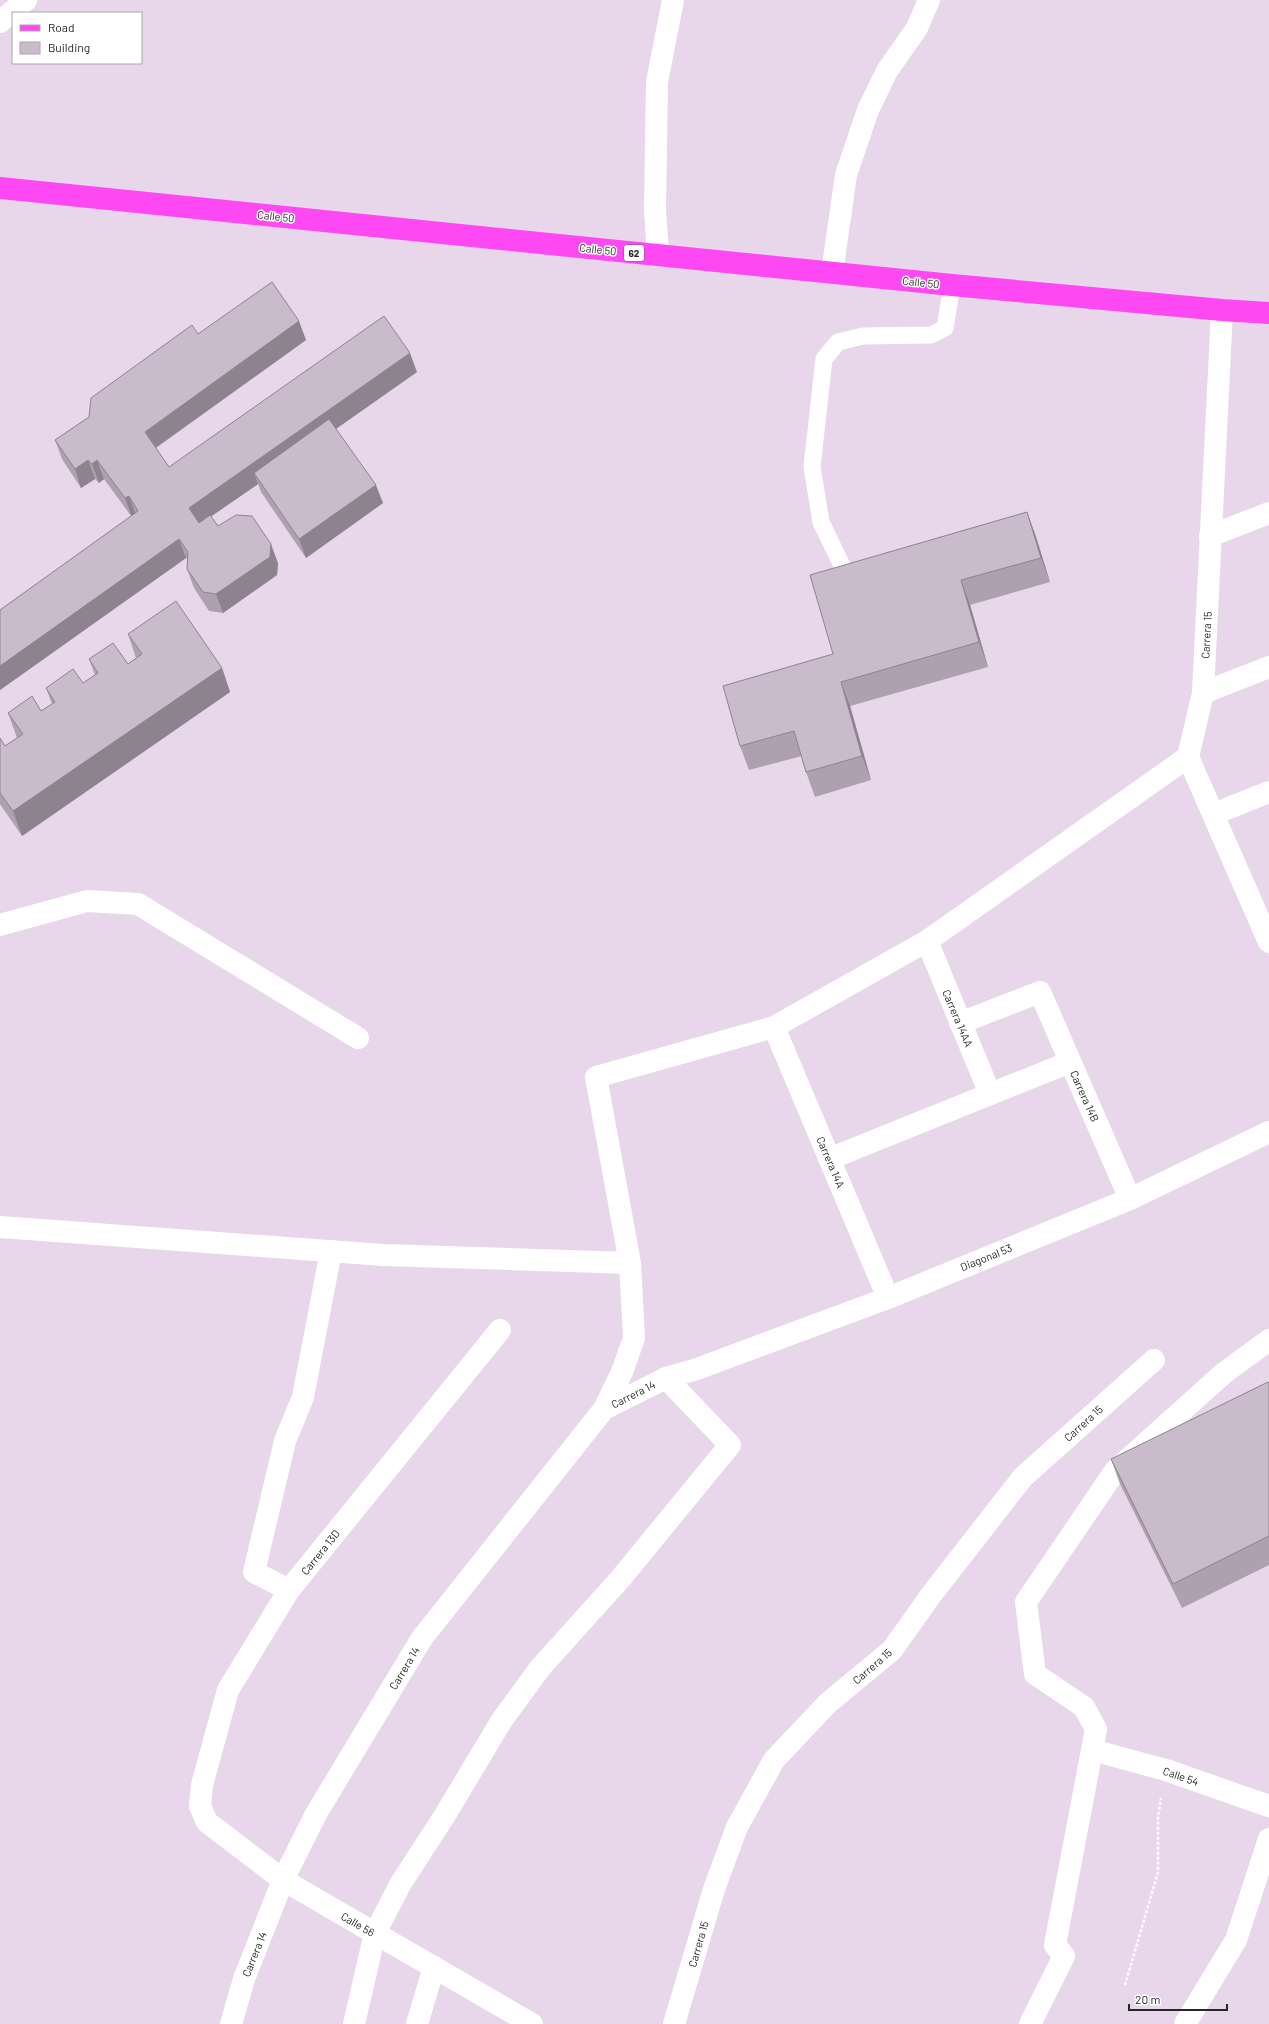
<svg xmlns="http://www.w3.org/2000/svg" width="1269" height="2024" font-family="Barlow,sans-serif">
<style>
.lines{fill:none;stroke-linecap:round;stroke-linejoin:round}
.path{stroke:#fff;stroke-width:2.5;stroke-dasharray:3 2;stroke-linecap:butt}
.lane{stroke:#fff;stroke-width:17}
.street{stroke:#fff;stroke-width:22}
.primary{stroke:#fe48f3;stroke-width:22}
.wall{fill:#aea1af}
.shaded-wall{fill:#8d838f}
.building{fill:#cabbcc;stroke:#8d838f}
.labels{text-anchor:middle;dominant-baseline:central;stroke-width:3;stroke-linejoin:round;paint-order:stroke}
.shield{fill:#fff;stroke:#676767;stroke-width:1}
.shield-label{font-size:10px;font-weight:bold;fill:#262626}
.street-label{font-size:11px;fill:#262626;stroke:#fff}
</style>
<rect width="100%" height="100%" fill="#e8d6eb"/>
<g class="lines">
<polyline class="path" points="1125,1985 1158,1872 1158,1817 1161,1798"/>
<polyline class="lane" points="846,574 821,522 812,467 824,359 838,342 863,336 931,335 945,328 952,285"/>
<g class="street">
<polyline points="0,22 26,0"/>
<polyline points="658,255 655,210 657,82 673,0"/>
<polyline points="832,273 846,175 868,110 887,71 917,28 929,0"/>
<polyline points="1222,310 1203,693 1188,757 1269,942"/>
<polyline points="1210,536 1269,513"/>
<polyline points="1203,693 1269,667"/>
<polyline points="1214,814 1269,792"/>
<polyline points="0,925 87,901 138,904 358,1038"/>
<polyline points="927,941 990,1094"/>
<polyline points="960,1023 1040,992 1130,1199"/>
<polyline points="774,1027 888,1298"/>
<polyline points="829,1159 1070,1062"/>
<polyline points="0,1227 383,1255 630,1263 596,1077 774,1027 927,941 1188,757"/>
<polyline points="500,1330 289,1590 228,1690 202,1785 200,1806 207,1822 283,1880 532,2024"/>
<polyline points="604,1409 622,1372 634,1338 630,1263"/>
<polyline points="289,1590 254,1572 285,1441 303,1397 331,1251"/>
<polyline points="1092,1750 1166,1770 1269,1806"/>
<polyline points="231,2024 244,1979 283,1880 316,1814 422,1638 604,1409 666,1378 697,1369 888,1298 1130,1199 1269,1132"/>
<polyline points="354,2024 375,1933 401,1883 445,1815 502,1720 540,1668 621,1578 730,1445 666,1378"/>
<polyline points="417,2024 434,1967"/>
<polyline points="674,2024 714,1889 737,1827 774,1760 828,1703 892,1650 931,1595 1023,1477 1154,1360"/>
<polyline points="1030,2024 1064,1956 1055,1945 1096,1729 1084,1707 1035,1674 1026,1602 1115,1471 1224,1373 1269,1340"/>
<polyline points="1185,2024 1236,1940 1269,1839"/>
</g>
<polyline class="primary" points="0,188 952,285 1222,310 1269,313"/>
</g>
<g class="wall">
<polygon points="198,334 306,340 156,448 169,467 417,372 336,429 383,503 306,558 261,492 258,484 211,516 218,526 278,563 277,575 223,613 209,611 194,588 187,569 188,560 186,558 0,690 0,610 131,516 104,479 99,483 95,479 81,488 62,459 55,440 89,417"/>
<polygon points="1027,512 1036,537 1050,582 970,605 988,667 850,706 871,780 815,797 806,772 802,756 749,770 740,746 833,654"/>
<polygon points="128,634 222,668 230,692 22,836 0,804 0,738 5,746 17,738 8,713 41,711 52,704 46,688 83,683 95,675 89,659 128,664 136,658"/>
<polygon points="1269,1384 1269,1565 1182,1608 1120,1484 1111,1459"/>
</g>
<g class="shaded-wall">
<polygon points="299,321 306,340 151,451 145,432"/>
<polygon points="410,353 417,372 260,482 254,473 258,484 196,527 189,508"/>
<polygon points="88,460 95,479 81,488 75,469"/>
<polygon points="97,460 104,479 99,483 92,464"/>
<polygon points="376,485 383,503 306,558 299,539"/>
<polygon points="129,496 136,515 132,517 125,498"/>
<polygon points="1027,512 1036,537 1050,582 1041,558"/>
<polygon points="179,539 186,558 0,690 0,666"/>
<polygon points="271,544 278,563 277,575 223,613 216,594"/>
<polygon points="961,580 970,605 988,667 979,642"/>
<polygon points="222,668 230,692 22,836 13,811"/>
<polygon points="841,682 850,706 871,780 862,756"/>
</g>
<g class="building">
<polygon points="272,282 299,321 145,432 169,467 384,316 410,353 189,508 199,523 210,515 218,526 236,515 252,516 271,544 270,557 216,594 203,592 187,569 188,552 179,539 0,666 0,610 138,511 129,496 125,498 97,460 92,464 88,460 75,469 55,440 89,417 91,398 192,325 198,334"/>
<polygon points="329,419 376,485 299,539 254,473"/>
<polygon points="1027,512 1041,558 961,580 979,642 841,682 862,756 806,772 794,731 740,746 723,686 833,654 810,575"/>
<polygon points="176,601 222,668 13,811 0,793 0,738 5,746 23,734 8,713 32,696 41,711 55,702 46,688 73,669 83,683 98,673 89,659 113,643 128,664 142,654 128,634"/>
<polygon points="1268,1382 1269,1384 1269,1536 1173,1584 1111,1459"/>
</g>
<g class="labels">
<rect class="shield" x="624" y="245" width="20" height="16" rx="3"/>
<g class="shield-label">
<text x="634" y="253">62</text>
</g>
<g class="street-label">
<text transform="translate(276 216) rotate(6)">Calle 50</text>
<text transform="translate(598 249) rotate(6)">Calle 50</text>
<text transform="translate(921 282) rotate(6)">Calle 50</text>
<text transform="translate(1206 635) rotate(-87)">Carrera 15</text>
<text transform="translate(958 1018) rotate(67)">Carrera 14AA</text>
<text transform="translate(1085 1096) rotate(66)">Carrera 14B</text>
<text transform="translate(831 1162) rotate(67)">Carrera 14A</text>
<text transform="translate(986 1257) rotate(-22)">Diagonal 53</text>
<text transform="translate(633 1394) rotate(-27)">Carrera 14</text>
<text transform="translate(1083 1423) rotate(-42)">Carrera 15</text>
<text transform="translate(320 1552) rotate(-51)">Carrera 13D</text>
<text transform="translate(872 1666) rotate(-41)">Carrera 15</text>
<text transform="translate(404 1668) rotate(-59)">Carrera 14</text>
<text transform="translate(1181 1776) rotate(19)">Calle 54</text>
<text transform="translate(358 1924) rotate(30)">Calle 56</text>
<text transform="translate(698 1944) rotate(-74)">Carrera 15</text>
<text transform="translate(254 1954) rotate(-68)">Carrera 14</text>
</g>
</g>
<rect x="12" y="12" width="130" height="52" fill="#ffffff" stroke="#a8a8a8"/>
<rect x="20" y="25" width="20" height="6" fill="#fe48f3" stroke="#a8a8a8"/>
<text x="48" y="32" font-size="12" fill="#262626">Road</text>
<rect x="20" y="42" width="20" height="12" fill="#cabbcc" stroke="#a8a8a8"/>
<text x="48" y="52" font-size="12" fill="#262626">Building</text>
<path d="M1129 2004v6h98v-6" fill="none" stroke="#262626" stroke-width="2"/>
<text x="1135" y="2004" font-size="12" fill="#262626" stroke="#ffffff" stroke-width="3" paint-order="stroke">20 m</text>
</svg>
